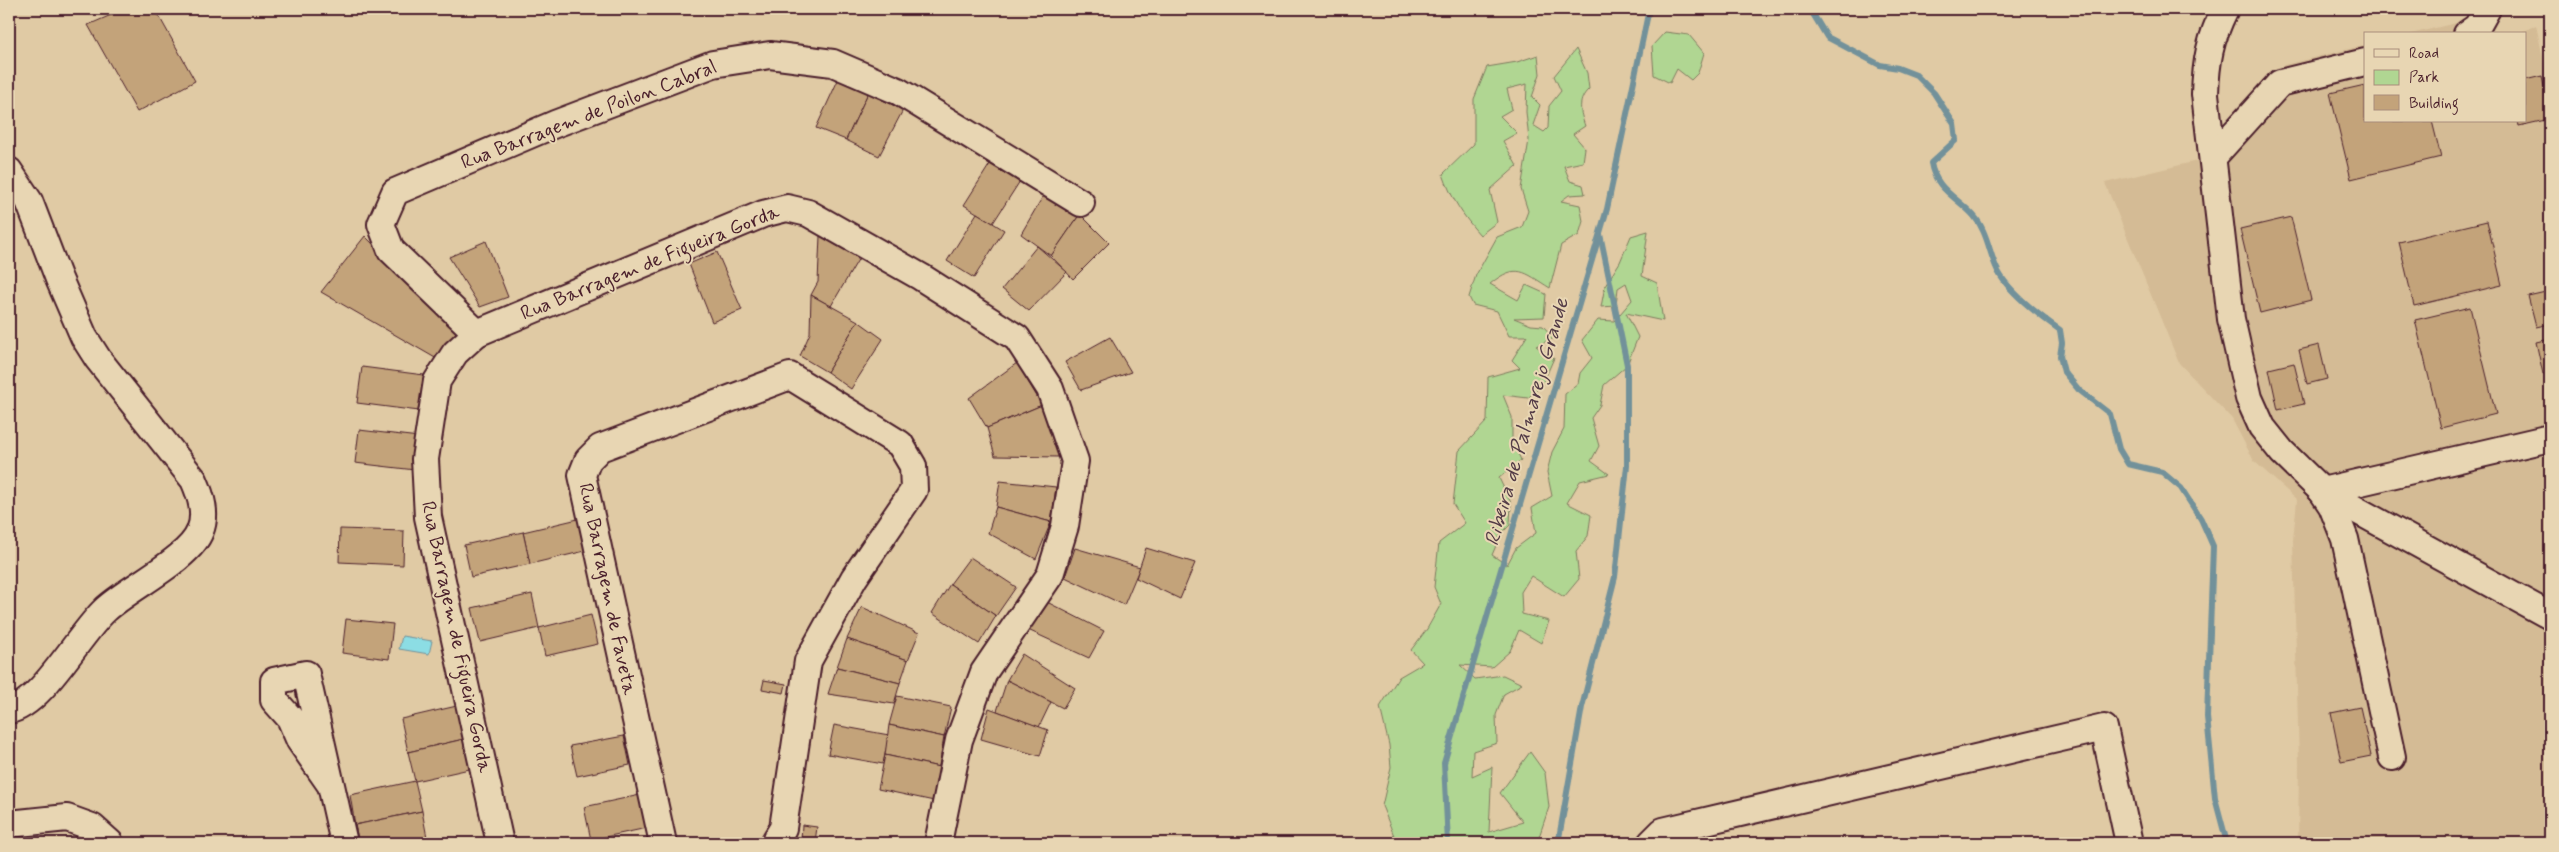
<svg xmlns="http://www.w3.org/2000/svg" width="2559" height="852" font-family="Mynerve,sans-serif">
<style>
.built{fill:#d4bb95}
.green{fill:#b0d692;stroke:#7d7a5e}
.water{fill:#8cdde4;stroke:#72919a}
.lines{fill:none;stroke-linecap:round;stroke-linejoin:round}
.stream{stroke:#72919a;stroke-width:6}
.building{fill:#c3a37a;stroke:#4a1f2b}
.minor-casing{stroke:#4a1f2b;stroke-width:30}
.minor{stroke:#e8d6b3;stroke-width:26}
.labels{text-anchor:middle;dominant-baseline:central;stroke-width:4;stroke-linejoin:round;paint-order:stroke}
.street-label{font-size:20px;fill:#4a1f2b;stroke:#e8d6b3}
.water-label{font-size:21px;font-style:italic;fill:#543c47;stroke:#e8d6b3}
</style>
<rect width="100%" height="100%" fill="#e0caa4"/>
<filter id="ink" filterUnits="userSpaceOnUse"><feTurbulence type="fractalNoise" baseFrequency=".02" numOctaves="2"/><feDisplacementMap in="SourceGraphic" scale="10" xChannelSelector="R" yChannelSelector="G"/><feConvolveMatrix kernelMatrix="1 2 1 2 8 2 1 2 1" color-interpolation-filters="sRGB"/></filter>
<g filter="url(#ink)">
<g class="built">
<polygon points="2468,20 2496,34 2411,34"/>
<polygon points="2536,25 2550,90 2550,843 2298,843 2299,763 2293,540 2297,500 2254,461 2232,419 2179,363 2105,183 2197,161 2284,65 2365,45 2365,121 2525,121 2525,34 2518,34"/>
</g>
<g class="green">
<polygon points="1665,32 1689,35 1704,53 1698,73 1691,80 1677,69 1670,83 1654,75 1652,46"/>
<path d="M1576,49L1587,73L1589,89C1577,100 1580,112 1585,126L1573,134L1585,148L1583,162L1564,166L1570,181L1583,185L1585,194L1569,195L1561,201L1580,205L1583,221L1579,235L1561,245L1550,288C1524,272 1517,262 1490,284L1518,300L1526,285L1546,294L1544,317L1514,318L1531,325L1543,326L1554,338L1536,346L1554,358L1542,385L1528,398L1503,395L1512,417V440L1521,460L1499,478L1511,503L1510,525L1501,534L1492,555L1507,565L1516,548L1536,533L1532,508L1552,496L1547,472L1552,452L1564,429L1565,394L1578,384L1580,373L1592,358L1582,340L1598,320L1614,321L1632,300L1626,283L1618,288L1616,306L1601,307L1605,286L1620,262L1631,236L1648,231L1642,276L1657,283L1663,321L1626,313L1638,337L1627,365L1604,385L1600,405L1591,418L1599,446L1591,461L1609,474L1580,481L1567,503L1591,515L1588,536L1576,551L1579,579L1564,597L1531,576L1521,592L1522,614L1549,621L1541,643L1519,630L1510,651L1492,667L1460,665L1475,679L1503,675L1522,684L1504,694L1496,715L1497,743L1473,751L1472,776L1492,767L1489,832L1523,822L1500,793L1530,752L1545,773L1549,807L1537,843H1397L1382,806L1391,767L1389,745L1380,707L1399,677L1423,663L1411,650L1427,629L1441,604L1434,587L1439,543L1465,523L1453,504L1459,451L1487,421L1488,377L1520,368L1512,360L1527,336H1509L1497,311L1473,305L1469,297L1476,275L1497,237L1522,227L1528,211L1521,189L1529,140L1526,112L1527,84L1507,89L1512,109L1500,116L1517,133L1503,141L1517,166L1490,190L1497,222L1480,235C1463,216 1451,198 1443,174L1474,144V99L1487,67L1517,62L1538,55L1540,74L1532,97L1540,105L1533,125L1544,132L1548,128L1549,106L1561,91L1554,76Z"/>
</g>
<polygon class="water" points="402,636 432,641 429,654 399,649"/>
<g class="lines">
<g class="stream">
<path d="M1810,9L1827,37L1880,65L1898,68L1916,75L1934,93L1954,124L1956,140L1931,163C1935,189 1958,198 1974,216C1987,231 1989,252 1997,269C2006,290 2041,317 2060,330L2062,343L2060,356L2064,372L2079,390L2110,414L2119,449L2128,464L2162,472L2181,488L2201,519L2213,546L2207,717L2215,798L2227,843"/>
<polyline points="1448,843 1444,763 1607,209 1649,9"/>
<polyline points="1560,843 1559,838 1582,707 1615,577 1627,466 1627,365 1600,234"/>
</g>
</g>
<g class="building">
<polygon points="125,9 155,9 195,81 137,112 88,25"/>
<polygon points="2542,76 2550,119 2519,126 2518,121 2525,121 2525,80"/>
<polygon points="838,80 868,93 846,140 816,128"/>
<polygon points="2365,85 2365,121 2432,121 2441,157 2351,179 2330,93"/>
<polygon points="868,93 903,110 879,156 846,140"/>
<polygon points="990,164 1020,181 993,223 964,205"/>
<polygon points="1046,191 1080,214 1051,256 1021,234"/>
<polygon points="977,213 1004,230 974,278 947,261"/>
<polygon points="1080,214 1109,243 1073,279 1051,256"/>
<polygon points="2291,217 2311,300 2260,313 2240,229"/>
<polygon points="2487,221 2502,285 2414,306 2399,242"/>
<polygon points="365,236 459,331 437,359 321,292"/>
<polygon points="820,236 859,258 831,306 811,295 818,282"/>
<polygon points="486,241 508,297 480,307 449,257"/>
<polygon points="1037,246 1067,272 1029,311 1002,289"/>
<polygon points="717,252 742,310 712,322 689,264"/>
<polygon points="2550,291 2550,324 2536,327 2528,296"/>
<polygon points="811,295 858,321 827,372 800,356 810,333"/>
<polygon points="2470,307 2496,414 2441,428 2415,320"/>
<polygon points="858,321 883,339 851,389 827,372"/>
<polygon points="1110,337 1131,372 1081,390 1065,362"/>
<polygon points="2550,339 2550,372 2543,374 2536,342"/>
<polygon points="2319,345 2327,379 2307,384 2299,350"/>
<polygon points="1017,363 1042,405 987,428 969,398"/>
<polygon points="2294,363 2304,404 2278,410 2269,369"/>
<polygon points="362,367 424,375 419,411 357,403"/>
<polygon points="1042,405 1059,457 995,456 987,428"/>
<polygon points="359,430 419,437 415,470 355,463"/>
<polygon points="1000,481 1056,487 1051,522 996,507"/>
<polygon points="996,507 1051,522 1036,559 988,533"/>
<polygon points="578,519 585,551 530,564 523,532"/>
<polygon points="340,529 404,531 403,565 339,562"/>
<polygon points="523,532 530,564 471,577 464,545"/>
<polygon points="1075,548 1140,567 1124,605 1065,577"/>
<polygon points="1146,548 1195,563 1180,599 1136,578"/>
<polygon points="970,557 1016,587 996,616 950,584"/>
<polygon points="950,584 996,616 979,644 932,613"/>
<polygon points="532,594 539,628 480,642 472,608"/>
<polygon points="1047,602 1104,631 1089,658 1028,630"/>
<polygon points="862,607 919,633 908,660 847,639"/>
<polygon points="591,615 598,644 545,656 539,628"/>
<polygon points="346,619 393,624 389,659 342,653"/>
<polygon points="847,639 908,660 900,683 837,667"/>
<polygon points="1022,654 1075,688 1063,708 1007,680"/>
<polygon points="837,667 900,683 894,704 828,694"/>
<polygon points="764,680 786,684 784,693 762,689"/>
<polygon points="1007,680 1051,702 1039,727 997,711"/>
<polygon points="897,696 951,707 944,737 889,725"/>
<polygon points="461,705 468,738 408,752 401,719"/>
<polygon points="2360,707 2371,756 2341,762 2331,713"/>
<polygon points="989,708 1048,730 1040,756 981,739"/>
<polygon points="834,725 889,735 883,764 828,754"/>
<polygon points="889,725 944,737 939,767 885,755"/>
<polygon points="624,736 630,765 577,776 570,746"/>
<polygon points="468,738 474,768 415,781 408,752"/>
<polygon points="885,755 939,767 934,801 878,789"/>
<polygon points="415,781 422,811 355,825 350,795"/>
<polygon points="640,795 647,828 591,840 584,807"/>
<polygon points="422,811 428,843 359,843 355,825"/>
<polygon points="802,825 817,827 815,842 801,840"/>
</g>
<g class="lines">
<g class="minor-casing">
<g id="minor">
<path d="M2225,9C2210,39 2206,61 2205,94L2231,319L2249,398L2262,427L2282,452L2322,491L2550,616"/>
<polyline points="2467,34 2477,27 2487,9"/>
<polyline points="2214,156 2280,83 2365,62"/>
<path d="M9,171L29,201L59,279L84,337L98,359L194,480C201,496 207,514 200,531C190,559 128,588 105,610C79,634 41,705 9,710"/>
<polyline points="477,333 391,250 381,224 395,192 555,124 713,64 770,55 833,63 898,91 1081,203"/>
<polyline points="2392,757 2345,539 2332,506 2322,491 2550,438"/>
<polyline points="330,784 300,741 290,718 274,700 274,681 306,674 344,843"/>
<polyline points="9,824 67,818 92,827 110,843"/>
<polyline points="500,843 428,517 425,459 437,381 455,353 477,333 763,214 787,208 808,213 921,277 1017,338 1050,389 1075,461 1065,526 1050,575 984,672 959,740 938,843"/>
<polyline points="663,843 582,475 588,460 600,448 790,376 900,444 913,466 914,490 854,578 808,661 783,828 774,843"/>
<polyline points="1651,843 1663,831 2104,728 2129,843"/>
</g>
</g>
<use href="#minor" class="minor"/>
</g>
</g>
<g class="labels">
<g class="street-label">
<text transform="translate(589 115) rotate(-21)">Rua Barragem de Poilon Cabral</text>
<text transform="translate(650 263) rotate(-22)">Rua Barragem de Figueira Gorda</text>
<text transform="translate(607 589) rotate(78)">Rua Barragem de Faveta</text>
<text transform="translate(456 637) rotate(78)">Rua Barragem de Figueira Gorda</text>
</g>
<g class="water-label">
<text transform="translate(1527 422) rotate(-74)">Ribeira de Palmarejo Grande</text>
</g>
</g>
<rect width="2559" height="852" fill="none" stroke="#e8d6b3" stroke-width="30"/>
<rect x="15" y="15" width="2529" height="822" fill="none" stroke="#4a1f2b" stroke-width="2" filter="url(#ink)"/>
<rect x="2364" y="32" width="162" height="90" fill="#e8d6b3" stroke="#a98d7d"/>
<rect x="2374" y="49" width="25" height="8" fill="#e8d6b3" stroke="#a98d7d"/>
<text x="2409" y="58" font-size="15" fill="#4a1f2b">Road</text>
<rect x="2374" y="70" width="25" height="15" fill="#b0d692" stroke="#a98d7d"/>
<text x="2409" y="82" font-size="15" fill="#4a1f2b">Park</text>
<rect x="2374" y="95" width="25" height="15" fill="#c3a37a" stroke="#a98d7d"/>
<text x="2409" y="108" font-size="15" fill="#4a1f2b">Building</text>
</svg>
